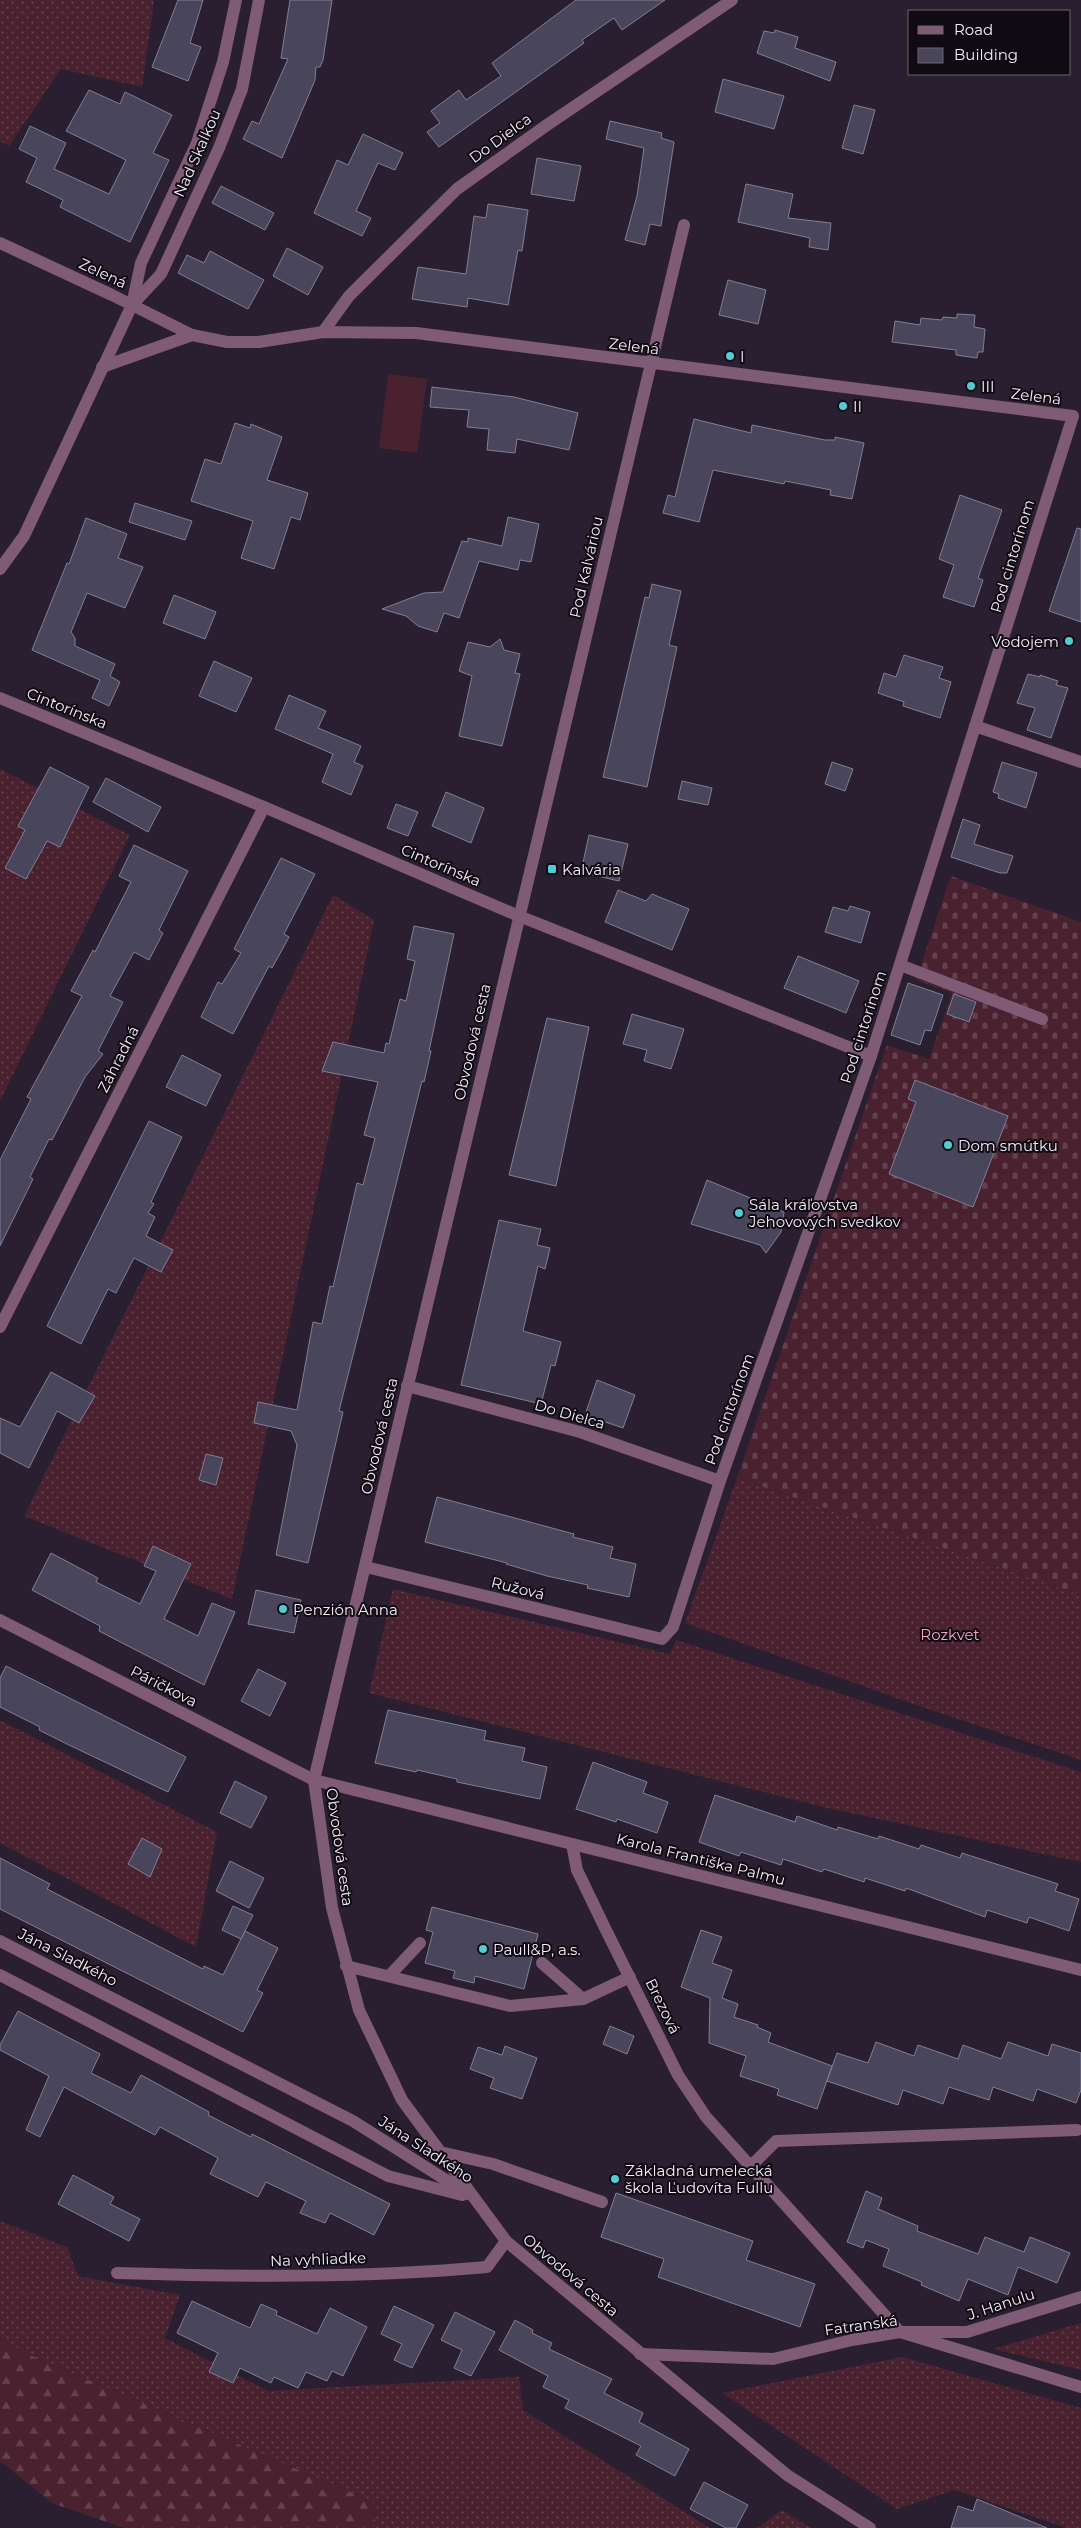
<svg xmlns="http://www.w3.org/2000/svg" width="1081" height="2528" font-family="Montserrat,sans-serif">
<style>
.grass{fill:url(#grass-dots)}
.forest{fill:url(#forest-firs)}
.cemetery{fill:url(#cemetery-stones)}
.pitch{fill:#49212f}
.building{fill:#49465c;stroke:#817e95}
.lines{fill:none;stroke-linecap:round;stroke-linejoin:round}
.lane{stroke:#7f5b75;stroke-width:12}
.street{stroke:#7f5b75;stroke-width:12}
.poi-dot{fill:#51ccd3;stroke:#100b13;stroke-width:2}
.labels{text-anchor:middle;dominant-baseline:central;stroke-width:4;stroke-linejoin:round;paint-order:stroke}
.street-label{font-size:15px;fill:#f4ecf8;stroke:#100b13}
.poi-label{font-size:15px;fill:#f4ecf8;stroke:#100b13;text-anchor:start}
.park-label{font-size:15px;fill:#f9a4bf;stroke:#100b13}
</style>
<defs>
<pattern id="grass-dots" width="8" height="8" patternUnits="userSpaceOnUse" patternTransform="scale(1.25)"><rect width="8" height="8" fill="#49212f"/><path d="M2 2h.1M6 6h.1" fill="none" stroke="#64414e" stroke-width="1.8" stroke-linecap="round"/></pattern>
<pattern id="forest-firs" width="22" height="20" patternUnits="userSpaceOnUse" patternTransform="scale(1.25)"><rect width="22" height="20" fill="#49212f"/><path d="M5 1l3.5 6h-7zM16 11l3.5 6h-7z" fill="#64414e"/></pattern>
<pattern id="cemetery-stones" width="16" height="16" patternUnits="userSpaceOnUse" patternTransform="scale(1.25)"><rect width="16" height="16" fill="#49212f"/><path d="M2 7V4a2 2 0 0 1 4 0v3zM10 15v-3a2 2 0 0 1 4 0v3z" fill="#64414e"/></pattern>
</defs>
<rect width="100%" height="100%" fill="#2a1f30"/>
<g class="grass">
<polygon points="0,0 154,0 142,87 61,69 9,146 0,141"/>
<polygon points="0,769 130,835 0,1101"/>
<polygon points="333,895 374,920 232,1599 24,1516"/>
<polygon points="737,1478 1081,1595 1081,1760 922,1707 685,1623"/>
<polygon points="393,1589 670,1654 676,1640 1081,1772 1081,1862 827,1808 369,1693"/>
<polygon points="0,1720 217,1832 196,1947 0,1843"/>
<polygon points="0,2221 67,2247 78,2276 180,2295 165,2338 268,2391 519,2377 523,2410 710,2528 376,2528 373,2502 23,2352 0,2338"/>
<polygon points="1081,2323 1081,2370 993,2349"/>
<polygon points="902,2357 1081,2408 1081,2528 1067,2528 955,2490 897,2509 722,2393"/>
<polygon points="782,2510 811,2528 757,2528"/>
</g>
<polygon class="forest" points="0,2338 23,2352 373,2502 376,2528 124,2528 52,2503 0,2461"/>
<polygon class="cemetery" points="951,876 1081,922 1081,1595 737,1478 887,1045 929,1059 952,993 916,980"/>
<polygon class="pitch" points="388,374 427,379 417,453 379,448"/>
<g class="building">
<polygon points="178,0 203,0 190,43 201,47 188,81 152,67"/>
<polygon points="290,0 332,0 323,60 320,67 316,67 315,80 282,158 243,139 252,121 259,124 288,59 281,58"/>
<polygon points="576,0 665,0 622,30 614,18 582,40 584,43 439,147 427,132 440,123 431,111 459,90 466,100 501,76 492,63"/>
<polygon points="775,30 798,37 795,48 836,62 830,81 757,53 764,31 774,33"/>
<polygon points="723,79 784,96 774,129 715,112"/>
<polygon points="89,90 120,104 125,92 172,115 153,153 169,160 130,242 60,207 63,200 26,182 37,158 19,149 30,126 66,143 54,169 109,194 126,160 66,131"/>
<polygon points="854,105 875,110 863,154 842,148"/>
<polygon points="610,121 662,133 661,138 674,142 661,226 650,224 645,245 625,240 637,196 644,148 606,139"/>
<polygon points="363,134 403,153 395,170 378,163 356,211 371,218 362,236 314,213 337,160 348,165"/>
<polygon points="537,158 581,166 574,201 531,194"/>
<polygon points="746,184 793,194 788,218 831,223 828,250 809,247 810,238 738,222"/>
<polygon points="221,186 274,213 265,230 212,203"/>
<polygon points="488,204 528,210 522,251 518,250 508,305 468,298 467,307 412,299 418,267 466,274 474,216 486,218"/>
<polygon points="287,248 323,267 308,295 273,276"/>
<polygon points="210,251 264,280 248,309 178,273 187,255 204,263"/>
<polygon points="728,280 766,290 758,324 719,315"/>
<polygon points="957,314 975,315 974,327 985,329 983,352 978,352 977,358 956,355 956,350 892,342 895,321 920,325 921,318 942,320 943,317 957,318"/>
<polygon points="432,387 514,397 578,413 569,450 517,439 515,453 487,450 489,429 467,427 469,410 430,407"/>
<polygon points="694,419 751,433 752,425 825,440 835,440 835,437 864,443 852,499 830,495 831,490 785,481 784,484 713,470 699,522 663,513 668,495 675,497"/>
<polygon points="235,423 250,428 251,424 282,437 267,480 308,493 300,520 291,517 274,569 241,558 253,521 191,501 205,459 221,464"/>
<polygon points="960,495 1002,510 978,578 983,580 974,607 943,597 954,565 939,559"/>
<polygon points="135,503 192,521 185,540 129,522"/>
<polygon points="508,517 539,524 531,562 520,560 518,570 479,561 459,618 444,613 437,632 418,626 406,616 382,609 424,593 443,592 462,541 468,542 468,538 502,546"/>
<polygon points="86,518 127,534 118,558 143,567 125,608 87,593 71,632 75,638 75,646 115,664 110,676 120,682 109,706 92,698 100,680 32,650 67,563 69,564"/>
<polygon points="1077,528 1081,529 1081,622 1049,611"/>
<polygon points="652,584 681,591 669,645 677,647 647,787 603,777 645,597 649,598"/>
<polygon points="174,595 216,612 205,639 163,623"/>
<polygon points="500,639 504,650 520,654 515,673 520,674 502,746 459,736 472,676 459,671 468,642 490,647"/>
<polygon points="904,655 943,667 939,678 951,682 940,718 903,706 904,702 878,693 884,673 896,677"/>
<polygon points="214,661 252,678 236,712 199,696"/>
<polygon points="1028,674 1040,677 1040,675 1058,681 1056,685 1068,688 1051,738 1027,730 1035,708 1017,703"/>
<polygon points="289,695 326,711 318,728 361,746 354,762 363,766 351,795 322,782 333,754 275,729"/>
<polygon points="832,762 853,769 845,791 825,784"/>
<polygon points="1002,762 1037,773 1026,808 998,798 999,794 993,792"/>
<polygon points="50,767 89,787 60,847 47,841 26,879 5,868 25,830 18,826"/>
<polygon points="106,778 161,807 148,832 93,802"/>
<polygon points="682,781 712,788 708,805 678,799"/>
<polygon points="446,792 484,808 471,843 432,826"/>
<polygon points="396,804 418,812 408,836 387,828"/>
<polygon points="963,819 980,825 974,844 1013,856 1007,873 1000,873 951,857"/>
<polygon points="589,835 628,844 619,881 581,872"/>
<polygon points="134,845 188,871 159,930 163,933 149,960 134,952 110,996 123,1002 98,1051 103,1054 85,1077 52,1140 49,1139 30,1177 33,1179 0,1246 0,1160 31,1099 27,1097 82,996 71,991 93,950 95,952 131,882 119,876"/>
<polygon points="281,858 315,874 284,934 289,937 272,968 269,966 233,1034 201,1017 218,982 222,984 241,953 234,949"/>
<polygon points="618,890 646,901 652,894 689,909 672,950 605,922"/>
<polygon points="850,906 870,912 861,943 825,932 833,907 848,911"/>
<polygon points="414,926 454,934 429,1051 431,1051 424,1082 422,1081 339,1411 343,1412 308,1563 276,1555 297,1445 291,1431 254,1423 258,1402 297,1410 313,1322 322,1324 330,1286 333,1287 357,1183 363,1185 375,1138 364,1135 378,1082 322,1071 333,1042 384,1053 386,1043 389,1044 400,999 406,1001 415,961 407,959"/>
<polygon points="798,956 859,981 846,1013 784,988"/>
<polygon points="908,983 943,995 931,1031 925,1030 920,1045 891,1035"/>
<polygon points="954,994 976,1002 969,1022 947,1014"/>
<polygon points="632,1014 684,1029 671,1069 644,1061 647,1050 623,1044"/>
<polygon points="547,1018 589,1027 556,1186 509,1175"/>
<polygon points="182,1055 221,1075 206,1106 166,1087"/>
<polygon points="915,1080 1008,1116 973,1207 889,1174 916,1102 908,1099"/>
<polygon points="149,1121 182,1137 151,1202 154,1204 148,1213 155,1217 146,1236 173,1250 161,1272 134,1258 116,1293 108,1289 81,1344 47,1326"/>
<polygon points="707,1180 784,1212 781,1232 766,1253 760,1245 691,1224"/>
<polygon points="499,1220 541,1229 537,1245 550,1248 545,1269 538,1266 523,1331 561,1342 555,1366 551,1365 541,1404 461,1385"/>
<polygon points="51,1372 95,1396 79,1423 57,1411 29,1468 0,1453 0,1418 20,1427"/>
<polygon points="597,1380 635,1395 623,1428 585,1415"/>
<polygon points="206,1454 223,1458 216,1485 199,1480"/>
<polygon points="437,1497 574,1534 573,1537 613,1547 610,1558 636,1564 629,1597 587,1588 588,1585 547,1576 506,1564 507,1563 425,1542"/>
<polygon points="153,1546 191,1564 164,1619 198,1636 212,1603 235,1612 204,1685 99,1631 100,1626 32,1590 51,1553 98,1578 96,1582 140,1604 156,1571 144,1566"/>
<polygon points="256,1590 301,1600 294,1633 248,1624"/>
<polygon points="6,1666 186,1757 168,1792 69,1745 39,1730 40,1727 0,1707 0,1678"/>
<polygon points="258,1669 286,1683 270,1716 241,1701"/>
<polygon points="388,1710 486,1731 484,1740 525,1748 522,1761 547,1767 540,1799 457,1782 457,1779 417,1770 416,1772 375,1763"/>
<polygon points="593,1762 647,1782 643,1793 668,1802 657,1833 617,1819 616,1822 576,1809"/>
<polygon points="235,1781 267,1797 251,1828 220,1813"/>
<polygon points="715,1795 795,1822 797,1816 837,1830 838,1827 878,1839 879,1836 919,1849 921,1845 960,1858 962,1853 1058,1884 1055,1891 1079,1899 1069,1931 1029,1917 1027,1923 987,1910 985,1917 906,1888 905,1891 865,1878 864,1882 824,1869 822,1872 783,1859 781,1865 741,1852 739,1856 699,1842"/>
<polygon points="142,1838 162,1849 150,1877 128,1864"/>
<polygon points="0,1858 50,1884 47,1889 203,1969 204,1966 223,1975 245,1931 278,1948 257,1990 263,1993 243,2032 0,1909"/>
<polygon points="230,1861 264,1878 249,1908 216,1891"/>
<polygon points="233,1906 253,1915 241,1939 222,1930"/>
<polygon points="432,1907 538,1934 524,1989 475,1976 474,1983 453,1978 455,1971 425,1963 433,1932 426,1930"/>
<polygon points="701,1930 722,1937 712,1963 732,1970 722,1998 738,2004 734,2017 758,2025 757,2027 771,2033 768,2042 832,2066 817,2109 777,2095 779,2089 740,2076 746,2056 709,2043 710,1998 681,1987"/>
<polygon points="18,2011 100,2054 91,2073 131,2093 141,2075 209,2112 208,2115 251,2137 252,2134 390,2204 374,2235 330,2213 325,2223 300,2213 306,2201 266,2182 258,2197 210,2174 218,2158 160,2127 155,2135 64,2087 40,2137 26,2130 49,2076 0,2050 0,2045"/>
<polygon points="610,2026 634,2036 627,2054 603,2044"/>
<polygon points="876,2042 914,2056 918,2045 958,2059 963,2045 1001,2059 1008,2042 1048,2056 1052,2044 1081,2053 1081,2090 1076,2103 1037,2089 1033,2101 993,2087 989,2100 949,2087 943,2104 903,2090 898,2105 827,2081 837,2053 868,2063"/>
<polygon points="505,2046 537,2058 522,2099 490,2088 494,2078 470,2069 478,2047 502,2055"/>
<polygon points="73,2175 114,2197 110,2204 140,2219 129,2241 58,2204"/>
<polygon points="866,2191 882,2198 878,2209 918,2226 917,2231 978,2254 985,2237 1024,2252 1030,2237 1070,2253 1057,2283 1018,2267 1008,2295 968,2279 959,2301 921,2285 922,2282 883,2266 889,2249 866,2240 863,2248 847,2242"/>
<polygon points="616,2193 753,2241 746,2260 815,2284 800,2327 658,2277 664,2259 601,2237"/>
<polygon points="192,2301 250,2328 261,2304 277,2311 276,2315 317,2334 330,2308 367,2327 343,2376 332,2371 327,2381 306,2372 298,2388 274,2377 271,2383 240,2368 233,2383 209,2372 218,2353 177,2333"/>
<polygon points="394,2306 434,2325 412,2368 394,2360 402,2344 381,2334"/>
<polygon points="455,2312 495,2332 471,2376 454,2368 462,2350 441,2340"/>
<polygon points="515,2320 533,2330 532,2333 552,2343 549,2349 612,2379 604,2393 643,2413 639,2422 689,2449 675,2476 636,2455 641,2446 565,2408 569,2400 543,2387 548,2376 499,2350"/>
<polygon points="704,2482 748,2505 736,2528 726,2528 690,2509"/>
<polygon points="977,2499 1047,2528 951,2528 958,2506 973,2511"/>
</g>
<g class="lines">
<g class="lane">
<polyline points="900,965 1042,1019"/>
<polyline points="542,1963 583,1999"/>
<polyline points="389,1976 420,1943"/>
<polyline points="440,2152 493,2164 602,2202"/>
<path d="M117,2273C241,2277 363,2278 487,2267L506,2241"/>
</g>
<g class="street">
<polyline points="684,225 314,1780 332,1908 359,2010 402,2100 506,2241 787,2475 870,2528"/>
<polyline points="0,243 112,295 192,335 227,342 259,342 323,332 416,333 1073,416 871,1056 720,1481 673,1627 662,1639 366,1567"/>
<polyline points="132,305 161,274 219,148 242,89 259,0"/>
<polyline points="323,332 349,296 457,189 547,125 732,0"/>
<polyline points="102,367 192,335"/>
<polyline points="0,569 24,536 132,305 141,263 197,143 223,62 236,0"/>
<polyline points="0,698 264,807 519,916 871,1056"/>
<polyline points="975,726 1081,762"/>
<polyline points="0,1327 264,807"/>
<polyline points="407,1386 580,1432 720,1481"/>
<polyline points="0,1620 314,1780 1081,1970"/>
<polyline points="572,1844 577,1870 604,1926 678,2075 706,2117 900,2332 967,2332 1081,2297"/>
<polyline points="0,1941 353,2121 468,2194"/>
<polyline points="346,1966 510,2006 583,1999 630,1977"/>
<polyline points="0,1975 388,2176 462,2195"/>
<polyline points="751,2166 776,2141 1077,2130"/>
<polyline points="640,2354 773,2359 852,2340 900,2332 1081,2387"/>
</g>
</g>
<g class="poi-dot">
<circle cx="730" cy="356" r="5"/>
<circle cx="971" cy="386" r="5"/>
<circle cx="843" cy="406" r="5"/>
<circle cx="1069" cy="641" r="5"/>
<rect x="547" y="864" width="10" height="10" rx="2.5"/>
<circle cx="948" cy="1145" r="5"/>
<circle cx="739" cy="1213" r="5"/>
<circle cx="283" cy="1609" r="5"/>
<circle cx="483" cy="1949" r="5"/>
<circle cx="615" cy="2179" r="5"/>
</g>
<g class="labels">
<g class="street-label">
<text transform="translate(500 138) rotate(-36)">Do Dielca</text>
<text transform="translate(197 153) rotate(-66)">Nad Skalkou</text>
<text transform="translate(103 273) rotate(25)">Zelená</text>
<text transform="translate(634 346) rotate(7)">Zelená</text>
<text transform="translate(1036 396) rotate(7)">Zelená</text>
<text transform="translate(1012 556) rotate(-73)">Pod cintorínom</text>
<text transform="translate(586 567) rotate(-77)">Pod Kalváriou</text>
<text transform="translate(67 708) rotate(22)">Cintorínska</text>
<text transform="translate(441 865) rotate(23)">Cintorínska</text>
<text transform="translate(863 1027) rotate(-72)">Pod cintorínom</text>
<text transform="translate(472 1042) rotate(-77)">Obvodová cesta</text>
<text transform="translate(118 1059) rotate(-63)">Záhradná</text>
<text transform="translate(729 1409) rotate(-70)">Pod cintorínom</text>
<text transform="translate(570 1414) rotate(16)">Do Dielca</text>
<text transform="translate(379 1436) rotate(-77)">Obvodová cesta</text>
<text transform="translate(518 1588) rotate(14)">Ružová</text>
<text transform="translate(164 1686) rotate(27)">Páričkova</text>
<text transform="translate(340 1847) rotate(82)">Obvodová cesta</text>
<text transform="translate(701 1859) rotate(14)">Karola Františka Palmu</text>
<text transform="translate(68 1957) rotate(27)">Jána Sladkého</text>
<text transform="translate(663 2006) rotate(64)">Brezová</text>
<text transform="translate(426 2149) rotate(33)">Jána Sladkého</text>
<text transform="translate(318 2259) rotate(-2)">Na vyhliadke</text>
<text transform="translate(571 2275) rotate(40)">Obvodová cesta</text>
<text transform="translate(1001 2304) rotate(-18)">J. Hanulu</text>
<text transform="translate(861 2325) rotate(-8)">Fatranská</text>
</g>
<g class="poi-label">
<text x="740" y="356">I</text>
<text x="981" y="386">III</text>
<text x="853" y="406">II</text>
<text x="1059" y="641" text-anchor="end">Vodojem</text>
<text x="562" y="869">Kalvária</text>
<text x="958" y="1145">Dom smútku</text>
<text x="749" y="1204">Sála kráľovstva<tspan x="749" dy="17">Jehovových svedkov</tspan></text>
<text x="293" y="1609">Penzión Anna</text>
<text x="493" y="1949">Paull&amp;P, a.s.</text>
<text x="625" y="2170">Základná umelecká<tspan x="625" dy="17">škola Ľudovíta Fullu</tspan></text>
</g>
<g class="park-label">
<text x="950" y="1634">Rozkvet</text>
</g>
</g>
<rect x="908" y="10" width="162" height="65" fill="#100b13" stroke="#6b656f"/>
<rect x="918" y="26" width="25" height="8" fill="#7f5b75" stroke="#6b656f"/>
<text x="954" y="35" font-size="15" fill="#f4ecf8">Road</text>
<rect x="918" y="48" width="25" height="15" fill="#49465c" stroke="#6b656f"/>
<text x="954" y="60" font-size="15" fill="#f4ecf8">Building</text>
</svg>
